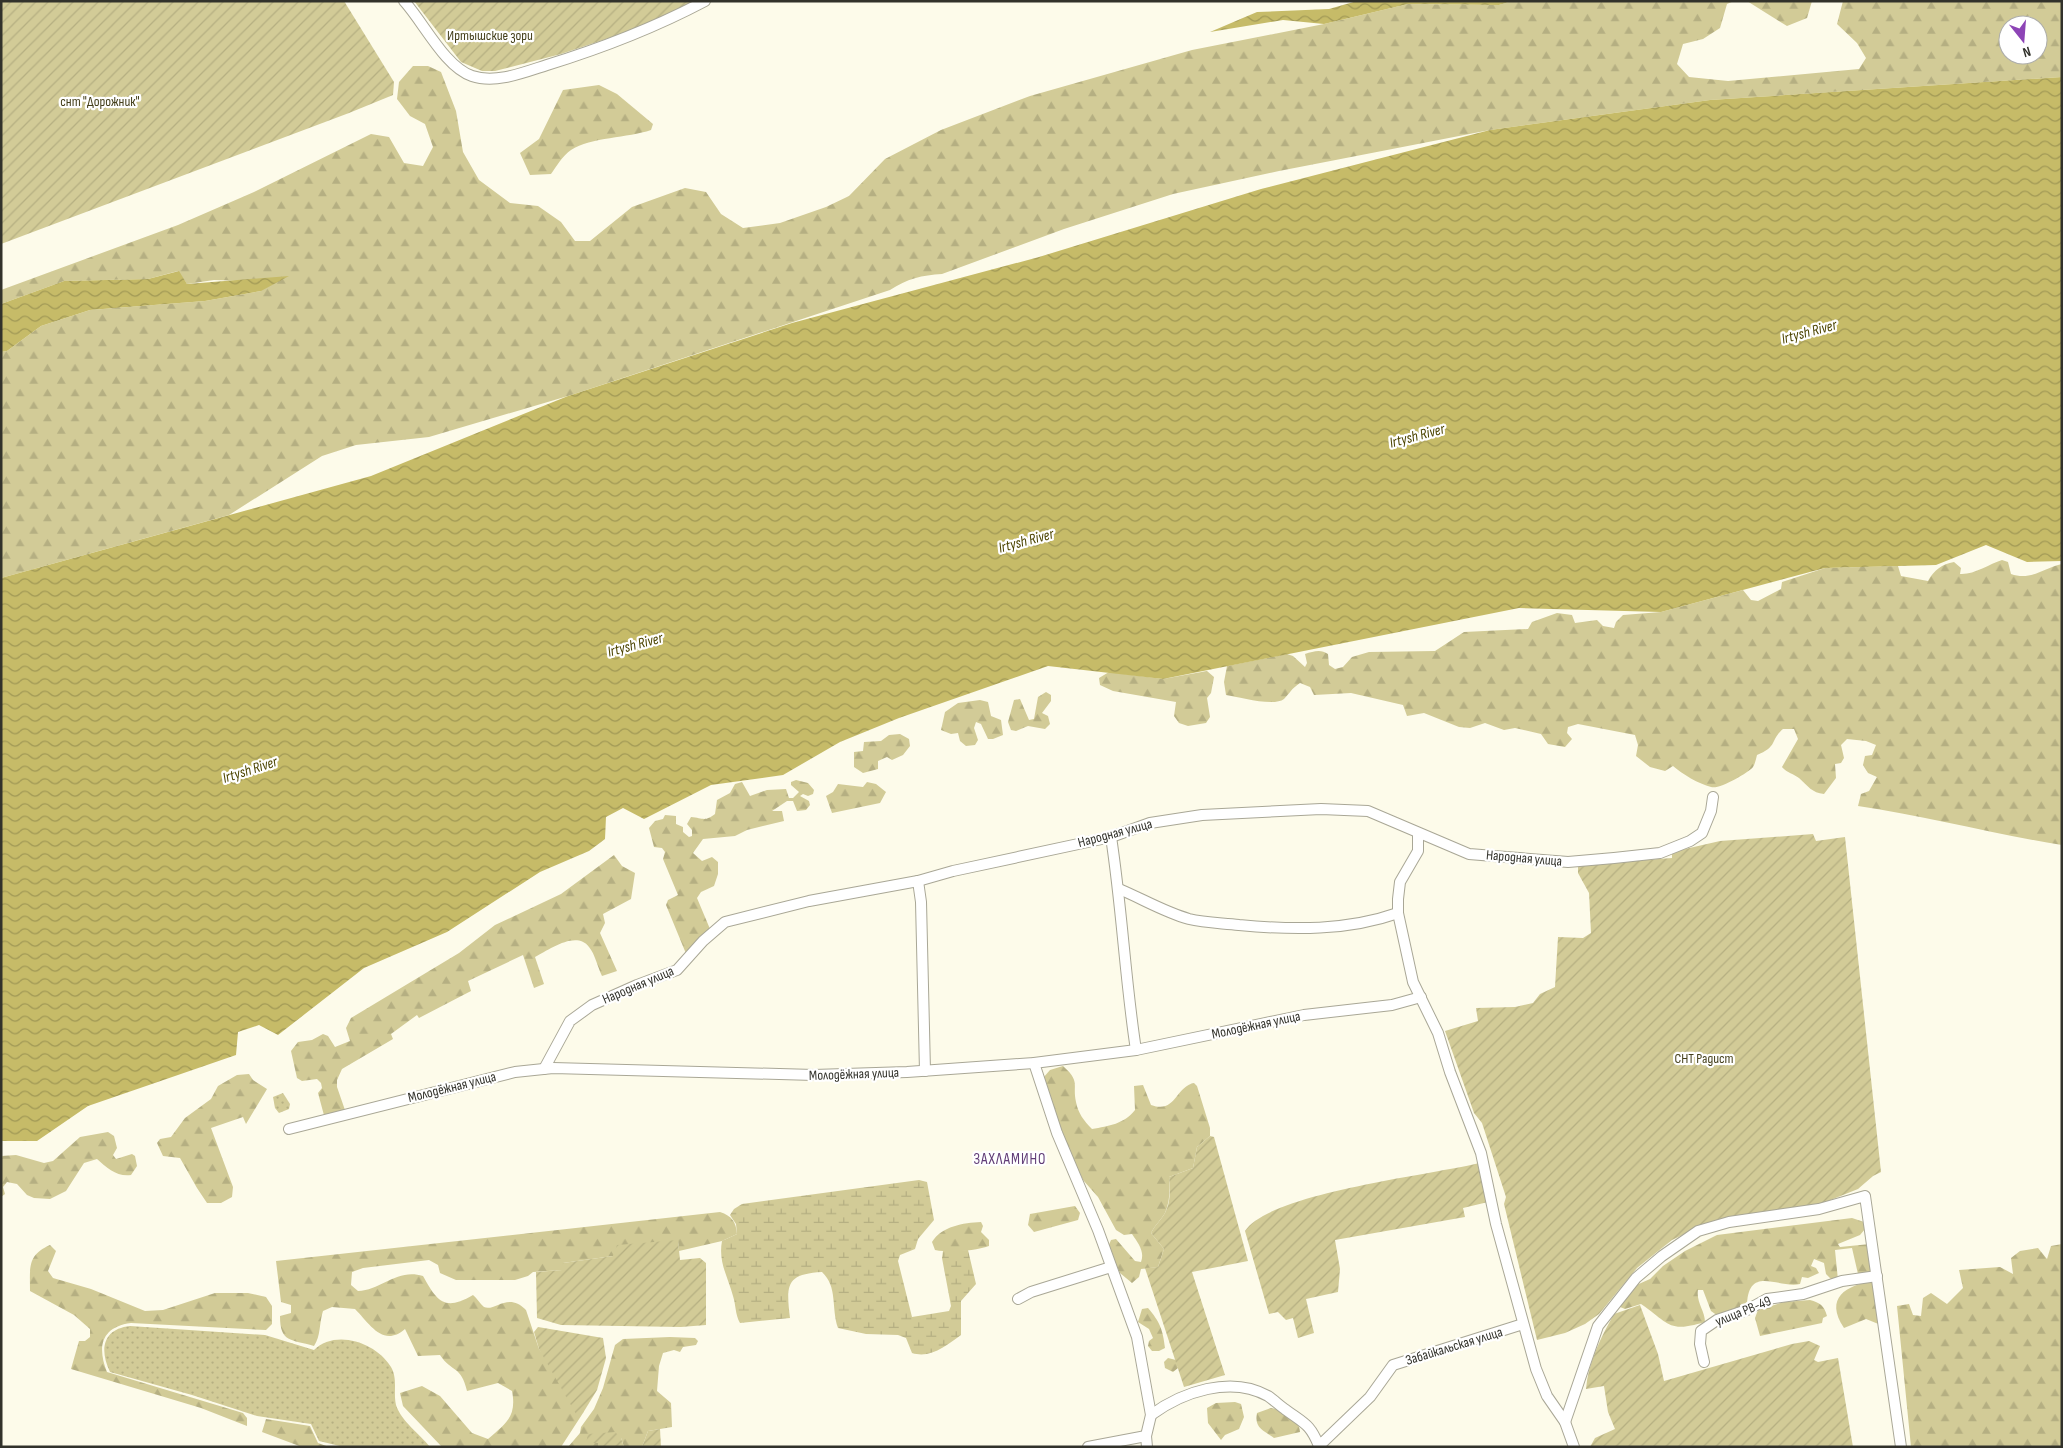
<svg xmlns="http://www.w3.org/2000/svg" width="2063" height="1448" font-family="'Sofia Sans Condensed',sans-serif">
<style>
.grass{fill:url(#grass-dots)}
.forest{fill:url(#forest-firs);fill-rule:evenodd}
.wetland{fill:url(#wetland-marsh)}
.garden{fill:url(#garden-furrows)}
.water{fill:url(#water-waves)}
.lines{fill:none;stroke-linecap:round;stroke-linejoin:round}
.minor-casing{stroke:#a9a796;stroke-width:12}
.minor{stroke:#fff;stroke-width:10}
.labels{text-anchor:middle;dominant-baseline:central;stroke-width:4.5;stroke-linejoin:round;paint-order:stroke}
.park-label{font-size:14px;fill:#443f1b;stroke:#fff}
.street-label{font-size:14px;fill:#32322b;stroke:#fff}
.water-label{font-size:15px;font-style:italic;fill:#4c4400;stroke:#fff}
.neighbourhood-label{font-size:15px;letter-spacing:1px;fill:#613d77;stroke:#fff}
</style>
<defs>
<pattern id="grass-dots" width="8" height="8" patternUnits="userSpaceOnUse" patternTransform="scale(1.25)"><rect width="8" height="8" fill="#d2cb97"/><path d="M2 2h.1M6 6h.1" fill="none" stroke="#b5af82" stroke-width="1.8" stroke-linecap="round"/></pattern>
<pattern id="forest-firs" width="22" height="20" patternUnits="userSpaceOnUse" patternTransform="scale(1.25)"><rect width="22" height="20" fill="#d2cb97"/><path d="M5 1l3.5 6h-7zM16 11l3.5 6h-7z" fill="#b5af82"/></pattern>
<pattern id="wetland-marsh" width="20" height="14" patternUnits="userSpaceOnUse" patternTransform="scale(1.25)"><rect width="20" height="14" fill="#d2cb97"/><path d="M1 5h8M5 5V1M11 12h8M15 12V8" fill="none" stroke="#b5af82"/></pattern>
<pattern id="garden-furrows" width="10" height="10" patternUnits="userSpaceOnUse" patternTransform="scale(1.25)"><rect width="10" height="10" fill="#d2cb97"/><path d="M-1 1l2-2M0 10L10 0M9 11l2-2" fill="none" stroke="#b5af82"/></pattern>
<pattern id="water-waves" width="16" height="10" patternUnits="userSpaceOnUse" patternTransform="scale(1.25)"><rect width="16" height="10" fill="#c6bb68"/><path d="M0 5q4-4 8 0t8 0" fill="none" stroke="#a19956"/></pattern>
</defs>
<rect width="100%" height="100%" fill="#fdfbea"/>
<g class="grass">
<polygon points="283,1093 290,1104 289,1109 279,1113 275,1108 273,1097"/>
<path d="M130,1326L265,1335L314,1350C335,1329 376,1342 391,1367C398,1379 393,1392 396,1405C401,1421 420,1434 430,1447H344L319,1441L311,1424L257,1416L192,1395L110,1372C99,1349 103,1329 130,1326Z"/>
</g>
<g class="forest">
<path d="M1512,1H1734L1727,4L1720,28L1703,39L1683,44L1677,64L1689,77L1728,81L1859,69L1866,58L1857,43L1837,24L1843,1H2062V77L1710,100L1490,130L1279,171L1173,194L1064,229L942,274C922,275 907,279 890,290L568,396L429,437L356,445L322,456L229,515L1,578V352L7,351L41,326L90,310L205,301L261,291L248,281L214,280L187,284L178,271L148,279L64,281L1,304V290L178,225L254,192L371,134L389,137L404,163L423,166L433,147L425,124L410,116L397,99L399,82L413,66H428L441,72L456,111L463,152L479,180L510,203L538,206L561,222L575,241H590L632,207L685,188L706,192L721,214L743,228L780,223L826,207L849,196L885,159L941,130L1030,96L1192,50L1324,24L1408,4L1499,5ZM2008,25H2038V55H2008Z"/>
<polygon points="1747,1 1812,1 1807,18 1787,26"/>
<path d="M599,85L617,94L653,124L651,130C628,138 591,137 571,150C563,155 556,167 551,174L530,175L520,153L539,139L563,90Z"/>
<path d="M2002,560L2008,562L2011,574C2031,581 2044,568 2062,564V845C1993,834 1926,816 1858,806L1861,794L1869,791L1877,777L1868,773L1863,765L1865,756L1872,755L1876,745L1866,741L1847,739L1841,745L1844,758L1841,763L1835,764L1836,778L1824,794C1812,793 1808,786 1799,778C1794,774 1787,773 1782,767L1798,739L1794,729H1783C1770,740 1778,747 1757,755C1756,759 1755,764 1753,767C1748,773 1719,790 1711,787C1699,784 1682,774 1673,766L1665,771L1650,767L1636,756L1638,745L1635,735L1578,724L1568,727L1567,733L1572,739L1565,747L1548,744L1541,734L1515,728L1504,730L1485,723L1470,728L1459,727L1424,713L1407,716L1403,705L1351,693L1314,695L1310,687L1300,683C1291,689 1290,693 1284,699C1274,707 1239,697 1226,695L1224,682L1227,666L1287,654L1293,656L1305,667L1307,663L1305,654C1314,651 1321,649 1328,654L1329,665L1335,669L1343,667L1352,657L1369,652L1435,651L1464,632L1528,629L1532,622L1557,613L1572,615L1575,623L1597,620L1603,626L1614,628L1616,622L1623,615L1661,612L1743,590L1751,600L1758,601L1781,589L1782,582L1825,568L1898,566L1901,576L1928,581C1934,570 1942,564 1954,562L1961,568L1960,574C1974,575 1989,564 2002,560Z"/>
<polygon points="1207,671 1214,677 1211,693 1207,698 1210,717 1206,723 1188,726 1179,723 1174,716 1176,702 1113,691 1100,685 1099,678 1109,672 1163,679"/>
<polygon points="1046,692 1051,695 1051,701 1042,713 1048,716 1050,724 1045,729 1028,726 1016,731 1011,730 1008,722 1014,700 1020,699 1029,720 1034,719 1038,697"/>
<polygon points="980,700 988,702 991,716 1001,720 1003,735 993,739 988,739 981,724 976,722 974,728 978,740 975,745 966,746 960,741 958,733 951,734 941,730 945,712 958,703"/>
<polygon points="900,734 909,739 910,746 903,755 892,760 887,757 878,761 878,769 863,773 854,767 854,752 863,751 864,742 881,741 889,735"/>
<path d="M796,780L808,783L814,790L813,794L808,796L803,794L800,796L809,801L810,805L806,810L797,811L793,801H787L772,811H782L784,821L747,830L735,836L703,839L693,853L702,861L712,857L718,862V874L714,886L701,892L697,898L710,929L687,956L666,905L668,900L678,895L663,859L665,852L662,848L654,847L649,828L655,821L663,819L665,815L676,816V824L683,827V832L689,837L692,836V830L687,824L691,817C703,818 705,822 715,814L717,800L730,793L735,784L742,782L750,796L767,790L786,789L789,798H793L799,792L791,785V782Z"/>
<polygon points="867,782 876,784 886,792 880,803 832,813 826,796 833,792 838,784 863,787"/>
<path d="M614,855L622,866L635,873L631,899L603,914L605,923L600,933L617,971L602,976C598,968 595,954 589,947C576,930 549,950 535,957L544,984L534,988L523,955L468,981L471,991L419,1018L417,1015L391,1034L393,1039L342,1069L337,1080V1087L346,1113L325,1119L318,1093L322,1088L321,1083L317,1079L302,1081L297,1078L291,1051L298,1042L312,1040L323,1034L328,1036L335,1047L350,1041L346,1028L351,1018L459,953L495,925L561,894Z"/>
<path d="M1063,1066C1081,1082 1072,1084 1076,1102C1078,1113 1084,1121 1092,1129C1109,1126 1124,1124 1135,1110L1134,1086L1143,1085L1151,1105C1176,1114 1175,1087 1194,1083L1197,1086L1210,1128V1136L1197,1147L1193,1168L1169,1177C1170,1189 1170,1202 1165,1213C1161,1220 1155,1225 1151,1233L1164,1249L1158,1267L1141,1269L1139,1277L1132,1283L1120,1273L1108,1247L1111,1240L1116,1239L1135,1261L1141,1262C1145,1251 1138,1243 1132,1234L1124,1235L1116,1230L1098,1197L1083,1180L1061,1133L1043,1078L1050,1070Z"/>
<polygon points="249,1074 253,1080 267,1089 246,1124 243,1117 211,1128 233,1187 232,1197 221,1203 207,1203 197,1188 180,1158 163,1156 157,1143 160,1139 171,1137 185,1118 211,1099 218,1086 237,1075"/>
<path d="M108,1132L114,1136L117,1148L113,1155L116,1159L132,1154L135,1156L137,1166L131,1175C117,1177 107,1168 97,1159L84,1163L66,1191L50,1199L34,1198L27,1195L17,1184L7,1182L3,1187L5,1194L1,1197V1156L16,1155L44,1163L53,1161L80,1137Z"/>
<polygon points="1075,1206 1080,1213 1078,1220 1034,1232 1028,1225 1030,1214"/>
<path d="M720,1212C732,1216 736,1222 737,1234L722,1241L679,1251L678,1241L613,1256L563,1263V1270L533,1272L528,1276L515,1280H456L440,1273L438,1265L429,1260L363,1268L352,1272L351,1285L358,1291C382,1290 397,1268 423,1276C437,1301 444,1312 473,1295C477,1298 480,1304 484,1307C495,1312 508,1291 526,1310L539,1349L585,1406L583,1413L561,1447H442L403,1406L400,1393L422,1386L440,1396L472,1433L488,1439C506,1423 517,1417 512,1391L498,1383L467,1391C461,1365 452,1373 440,1355L418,1356L405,1329C383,1348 370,1324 355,1309L332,1307L323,1311C319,1323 321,1336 314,1346C291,1339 280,1343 280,1316L291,1313V1305L281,1302L276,1261Z"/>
<path d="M1852,1218L1864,1222L1865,1229L1860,1235L1838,1244L1840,1247L1870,1244L1874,1273L1858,1274L1852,1248L1835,1250L1838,1280L1831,1279L1826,1274L1824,1263L1814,1259L1811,1266L1816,1268L1819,1273L1808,1278L1802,1277L1800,1284C1778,1289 1747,1263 1747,1308L1718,1316L1711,1311L1703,1290H1698C1696,1302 1705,1311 1705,1322C1668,1333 1670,1324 1641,1304L1625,1309L1620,1307L1621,1301L1632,1287L1650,1279L1663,1266L1685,1251L1717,1235Z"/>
<path d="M981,1222L983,1226L981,1232L989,1240V1246C974,1251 951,1253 935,1250L932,1242C942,1226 963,1223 981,1222Z"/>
<polygon points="2062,1244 2062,1447 1911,1447 1897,1306 1909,1304 1913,1315 1921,1316 1923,1298 1931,1293 1947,1304 1963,1288 1959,1270 2000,1267 2013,1274 2011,1258 2020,1251 2038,1248 2047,1259 2051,1246"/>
<path d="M50,1245L56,1251L48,1271L53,1278L91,1289L145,1311L163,1310L215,1293H248L266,1297L272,1306V1324L266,1330L131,1323C101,1327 97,1347 107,1372L243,1413L247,1418V1426L201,1408L71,1369L79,1341H85L90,1337V1329L74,1315L30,1291C30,1268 27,1255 50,1245Z"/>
<path d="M1874,1281L1881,1325L1866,1319L1844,1328C1824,1298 1846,1285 1874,1281Z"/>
<path d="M1810,1300C1820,1303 1824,1305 1827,1316L1823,1318L1822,1323L1760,1336L1755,1318L1758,1310L1784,1302Z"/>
<path d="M1148,1308C1160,1322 1163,1330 1165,1348L1159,1351H1152L1148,1346L1149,1341L1153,1338L1149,1329L1138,1322L1142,1309Z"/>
<polygon points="670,1337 695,1338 698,1341 696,1345 683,1347 680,1352 674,1350 663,1353 659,1366 657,1391 671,1403 672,1427 648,1431 642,1447 624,1447 621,1438 598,1443 598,1447 568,1447 580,1433 581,1427 594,1409 603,1388 615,1345 623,1339"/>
<polygon points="1168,1358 1176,1360 1178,1368 1173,1372 1165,1368 1164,1362"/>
<polygon points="1235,1402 1241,1404 1244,1417 1239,1429 1225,1435 1221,1440 1208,1423 1207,1408 1216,1403"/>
<path d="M1271,1408C1282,1410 1300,1419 1300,1432L1274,1438C1263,1430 1254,1428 1257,1413Z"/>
<polygon points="266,1419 310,1426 318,1443 329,1447 302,1447 262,1432"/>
</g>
<path class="wetland" d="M919,1180L927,1182L934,1220L918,1239L915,1249L900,1255L898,1261L912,1317L949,1311L951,1306L942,1258L943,1251L968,1250L976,1284L961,1301V1335C947,1345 931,1359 912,1353L906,1338L898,1335L866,1334L838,1328C831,1308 838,1287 822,1272C786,1274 786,1285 790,1318L740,1323C735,1314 736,1305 733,1296C728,1277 718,1262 722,1241L737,1234L736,1224L730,1215L734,1209L742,1204Z"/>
<g class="garden">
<polygon points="1,1 344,1 394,82 393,95 349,113 1,244"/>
<polygon points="414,1 697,1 636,29 561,54 495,71 482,71 461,62"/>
<polygon points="1813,834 1816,841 1845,837 1881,1172 1873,1176 1858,1189 1818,1205 1695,1229 1672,1240 1637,1268 1599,1314 1585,1324 1565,1333 1537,1340 1504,1204 1506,1197 1482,1123 1474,1113 1445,1031 1478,1021 1476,1008 1515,1007 1533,1003 1540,994 1555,987 1558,937 1583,938 1591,933 1589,893 1578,873 1578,865 1672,858 1672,852 1720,841"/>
<path d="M1210,1136L1214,1137L1248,1261L1192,1272L1225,1375L1184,1387L1145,1268L1158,1267L1164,1249L1151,1233C1155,1225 1161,1220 1165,1213C1171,1202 1170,1189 1169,1177L1193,1168L1197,1147Z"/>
<path d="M1479,1163L1488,1202L1463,1208L1465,1217L1335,1240L1340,1269L1338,1292L1306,1299L1314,1333L1298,1338L1293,1318L1286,1320L1278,1312L1269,1314L1245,1231C1269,1193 1432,1175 1479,1163Z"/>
<polygon points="678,1240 680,1260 700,1258 706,1263 706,1325 681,1327 561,1325 537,1318 536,1272 562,1270 563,1263 613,1256 617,1245"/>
<path d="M1640,1305L1658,1354L1664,1381L1792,1344L1809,1341L1820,1346L1814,1360L1818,1362L1838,1358L1853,1447H1590L1595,1438L1615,1429L1608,1412L1604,1386L1586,1389C1588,1363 1601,1337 1614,1314Z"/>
<polygon points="538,1327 603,1338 606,1358 597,1390 583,1413 576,1414 539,1349 534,1332"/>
<polygon points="660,1429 661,1447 642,1447 648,1431"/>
<polygon points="615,1432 621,1438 624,1447 598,1447 598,1443 586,1443 588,1434"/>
</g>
<g class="water">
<polygon points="1357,1 1512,1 1499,5 1408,4 1324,24 1283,20 1210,32 1257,12 1329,9"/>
<polygon points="2062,77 2062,561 2027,562 1986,545 1936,565 1825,568 1661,612 1519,608 1163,679 1048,666 899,718 840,742 783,775 711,785 644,819 623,808 606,817 605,839 589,851 540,872 447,932 364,968 278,1035 259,1025 238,1032 236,1055 88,1106 37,1141 1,1141 1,578 371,476 568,396 792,323 1039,257 1261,189 1490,130 1710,100"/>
<polygon points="179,271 187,284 289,276 261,291 205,301 90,310 41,326 7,351 1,352 1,304 64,281 148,279"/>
</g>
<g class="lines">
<g class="minor-casing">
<g id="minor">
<path d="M404,1C424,23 445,67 472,76C496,84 525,72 547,65C602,48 654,28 705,1"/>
<polyline points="1418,834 1418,851 1400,882 1398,899 1398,913 1413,982 1438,1033 1450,1072 1481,1153 1496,1224 1536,1369 1547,1396 1565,1422 1574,1447"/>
<path d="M1111,837C1122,908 1125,979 1136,1050"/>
<polyline points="918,881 921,902 925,1071"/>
<path d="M1119,889C1143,899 1164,912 1189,919C1205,923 1223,923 1239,925C1293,930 1347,931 1398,913"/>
<polyline points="1034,1063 1057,1133 1098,1230 1137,1337 1151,1415 1146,1436 1147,1447"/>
<polyline points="544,1069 570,1021 592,1005 637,985 677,970 703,941 725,922 809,901 918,881 953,871 1111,837 1150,823 1202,815 1321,809 1368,811 1469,854 1568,862 1614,858 1660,853 1690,841 1702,833 1711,811 1713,797"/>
<polyline points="289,1129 515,1072 553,1068 814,1075 907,1072 1034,1063 1136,1050 1304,1015 1392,1005 1421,997"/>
<polyline points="1018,1299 1031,1292 1111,1267"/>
<polyline points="1704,1362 1700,1344 1701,1331 1717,1320 1747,1310 1767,1299 1803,1294 1842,1281 1877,1276"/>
<path d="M1151,1415C1182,1392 1231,1375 1268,1396C1274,1400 1280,1406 1286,1410C1305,1424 1310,1424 1319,1446L1370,1397L1393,1365L1523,1324"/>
<polyline points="1565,1422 1598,1326 1636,1278 1662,1256 1698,1231 1729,1222 1819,1209 1865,1196 1901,1447"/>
<polyline points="1088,1447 1146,1436"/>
</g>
</g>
<use href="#minor" class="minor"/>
</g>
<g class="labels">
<g class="park-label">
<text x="490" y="35">Иртышские зори</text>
<text x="100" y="101">снт "Дорожник"</text>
<text x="1704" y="1058">СНТ Радист</text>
</g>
<g class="street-label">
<text transform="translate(1115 833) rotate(-15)">Народная улица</text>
<text transform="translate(1524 858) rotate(5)">Народная улица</text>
<text transform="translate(638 985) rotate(-23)">Народная улица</text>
<text transform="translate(1256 1025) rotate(-12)">Молодёжная улица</text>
<text transform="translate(854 1074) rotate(-2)">Молодёжная улица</text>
<text transform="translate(452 1087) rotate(-14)">Молодёжная улица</text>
<text transform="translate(1743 1311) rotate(-22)">улица РВ-49</text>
<text transform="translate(1454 1346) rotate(-17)">Забайкальская улица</text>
</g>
<g class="water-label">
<text transform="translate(1809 332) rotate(-15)">Irtysh River</text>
<text transform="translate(1417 436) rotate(-15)">Irtysh River</text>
<text transform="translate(1026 541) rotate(-15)">Irtysh River</text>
<text transform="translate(635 645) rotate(-15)">Irtysh River</text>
<text transform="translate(250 770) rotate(-18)">Irtysh River</text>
</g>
<g class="neighbourhood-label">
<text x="1010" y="1159">ЗАХЛАМИНО</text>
</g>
</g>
<rect width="2063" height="1448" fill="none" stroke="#32322b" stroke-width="5"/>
<g transform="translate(2023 40) rotate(163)"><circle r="24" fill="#ffffff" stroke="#adadaa"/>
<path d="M0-4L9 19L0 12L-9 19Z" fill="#8d44b6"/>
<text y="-8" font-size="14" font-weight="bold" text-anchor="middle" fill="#32322b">N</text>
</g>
</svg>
